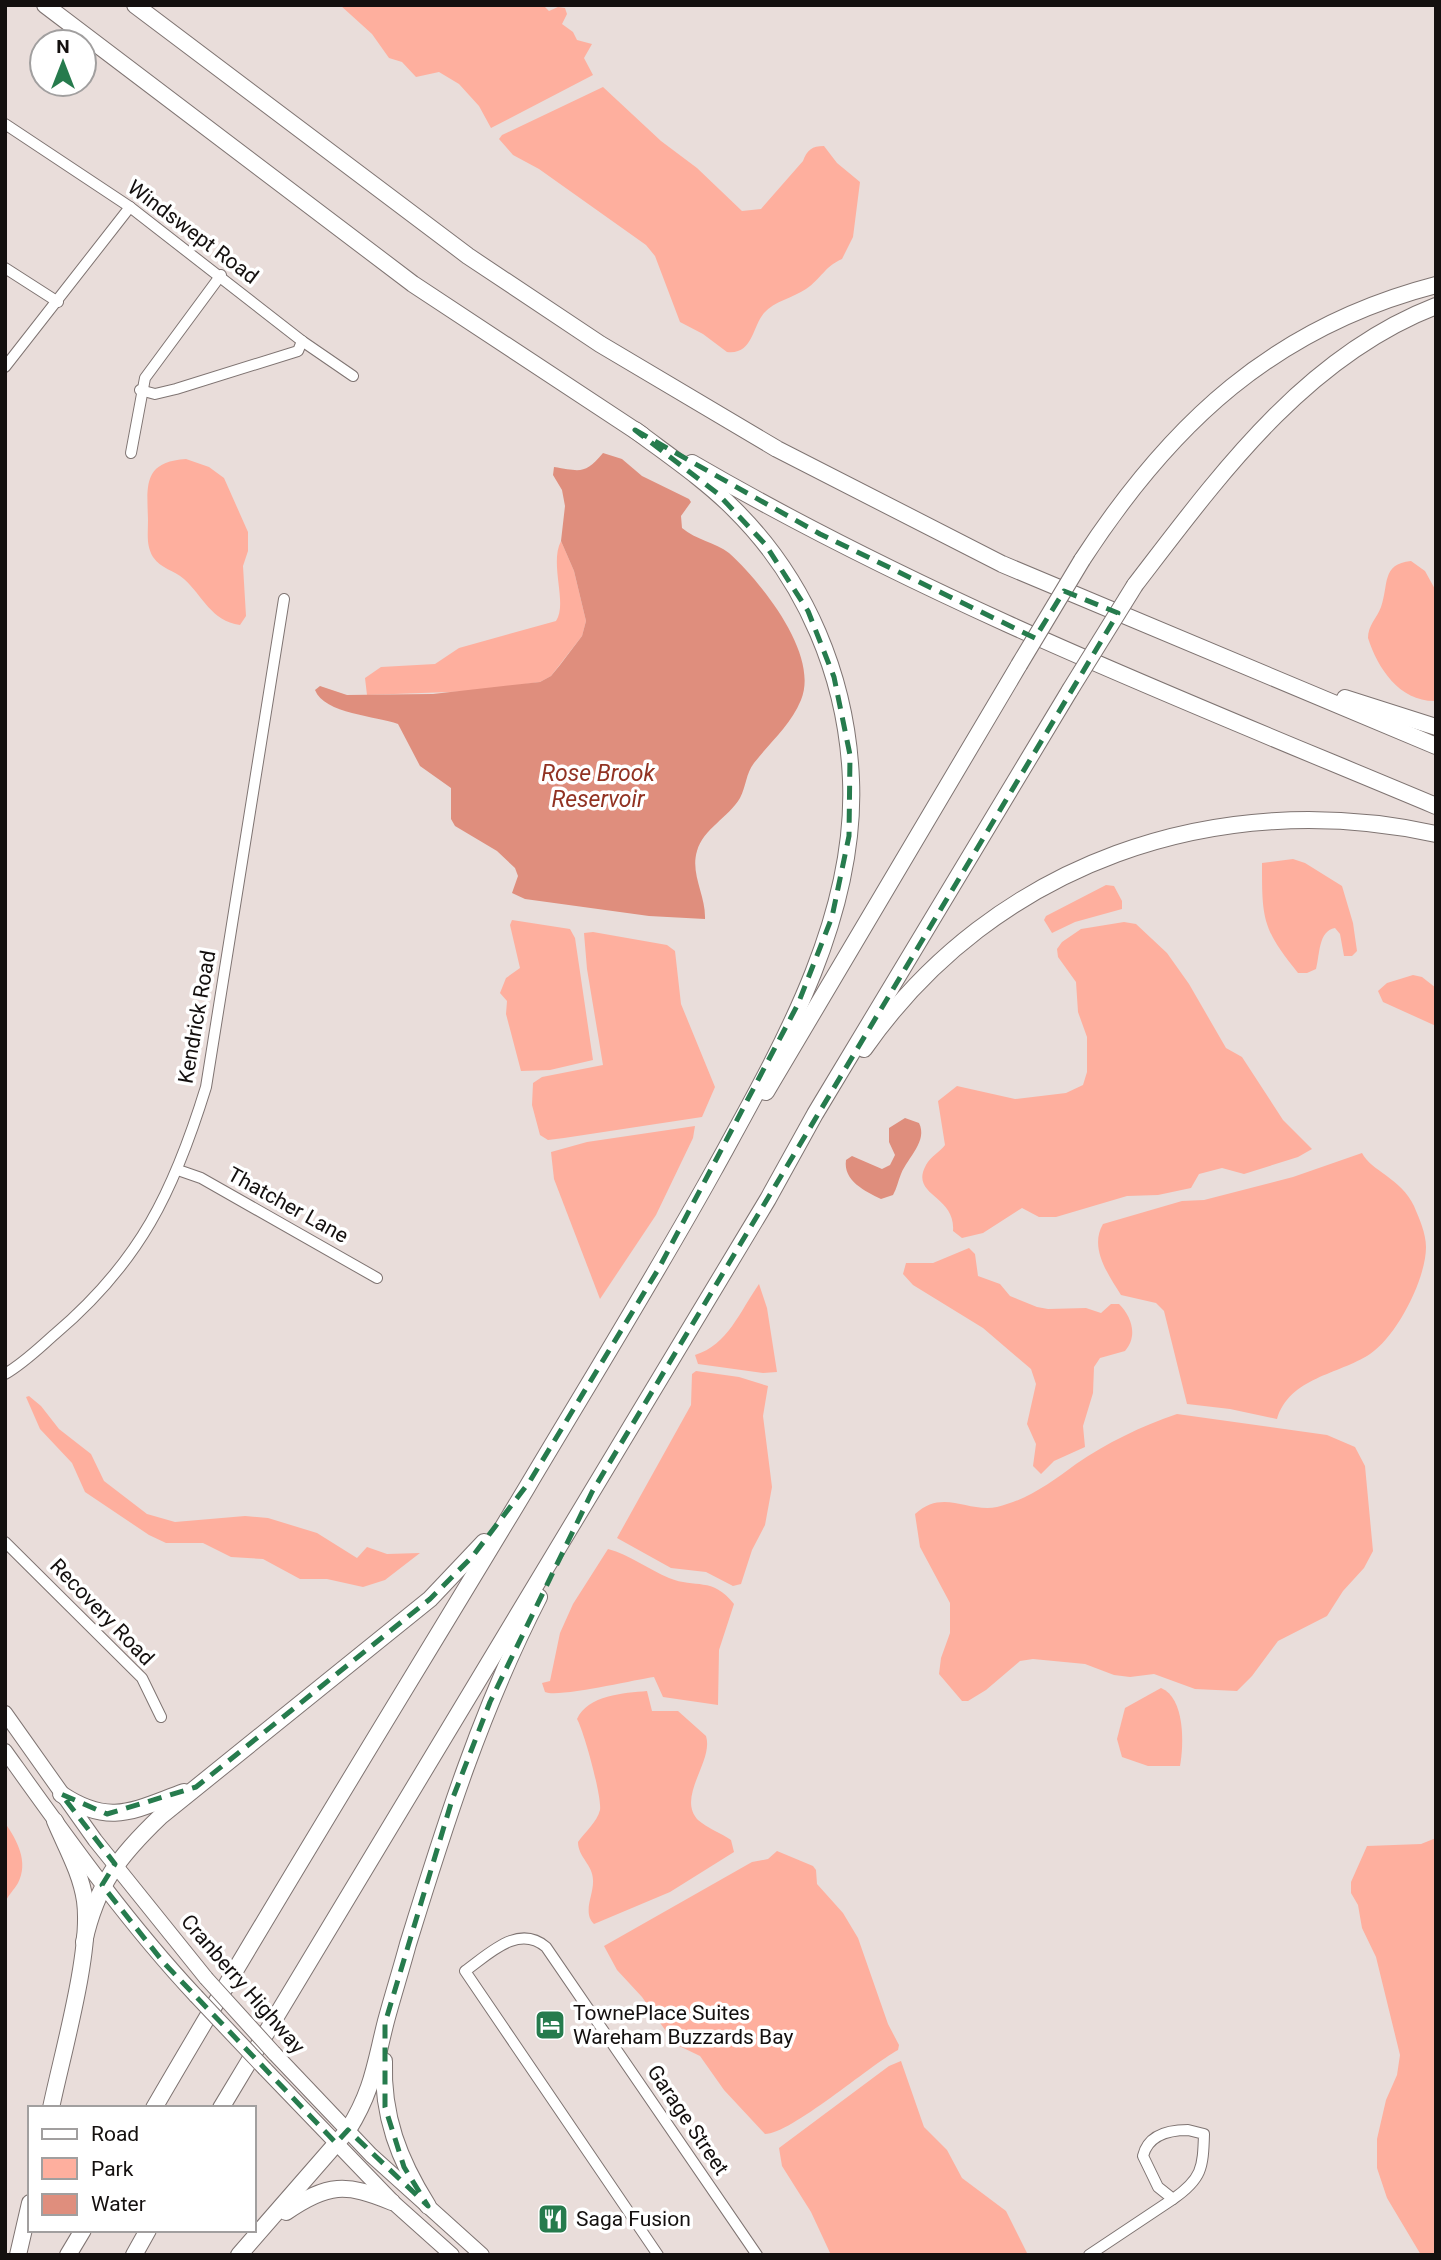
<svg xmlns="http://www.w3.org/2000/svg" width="1441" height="2260" font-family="Roboto,sans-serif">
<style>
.green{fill:#feaf9e}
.water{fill:#df8e7d}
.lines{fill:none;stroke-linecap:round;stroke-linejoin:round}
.minor-casing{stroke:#7f7472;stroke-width:12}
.major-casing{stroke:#7f7472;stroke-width:16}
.highway-casing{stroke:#7f7472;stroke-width:18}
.minor{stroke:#fff;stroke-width:10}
.major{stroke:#fff;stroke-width:14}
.highway{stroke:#fff;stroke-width:16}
.major-bridge-casing{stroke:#7f7472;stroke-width:16;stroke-linecap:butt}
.highway-bridge-casing{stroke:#7f7472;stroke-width:18;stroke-linecap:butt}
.major-bridge{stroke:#fff;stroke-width:14}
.highway-bridge{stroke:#fff;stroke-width:16}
.marked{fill:none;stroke:#267b4d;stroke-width:5;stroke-dasharray:14 9;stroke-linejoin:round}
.labels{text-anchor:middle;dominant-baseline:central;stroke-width:7;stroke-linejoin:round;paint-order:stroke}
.street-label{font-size:21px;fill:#14100f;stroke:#fff}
.poi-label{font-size:21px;fill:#14100f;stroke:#fff;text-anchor:start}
.water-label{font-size:23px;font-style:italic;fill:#913222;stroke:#fff}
</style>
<rect width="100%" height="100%" fill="#e9ddda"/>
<g class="green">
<polygon points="340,5 543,5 549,11 558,7 565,8 567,14 562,24 573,32 577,40 592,44 584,58 593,75 491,128 479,106 459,84 439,72 416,77 402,62 389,58 372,34"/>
<path d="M603,87L661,141L697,168L742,211L761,209L803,161C807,150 812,146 824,146L837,163L860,182L853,237L842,259C824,267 822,278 806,289C793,298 774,301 764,313C752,327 753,355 727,352L703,334L680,322L655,256L646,245L539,169L513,155L499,139L502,135Z"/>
<path d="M186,459L209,467L224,478L248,532V551L243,566L246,616L240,625C211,621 203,596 184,579C174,570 161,569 153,557C146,545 148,534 148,520C147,485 143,462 186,459Z"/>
<path d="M561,541L574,571L586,621L582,636L551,676L540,682L476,691L367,695L365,678L381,667L435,664L459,648L556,621C568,604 549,564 561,541Z"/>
<path d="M1411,561L1425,571L1436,591V701C1400,702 1378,669 1368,638C1368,625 1377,618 1381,607C1389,585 1381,564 1411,561Z"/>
<path d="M1293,859L1305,863L1342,886L1353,923L1357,951L1352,956H1344L1340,934L1335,928C1318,931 1320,955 1316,969L1307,973H1298C1262,929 1262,918 1262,863Z"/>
<polygon points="1106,885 1114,886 1122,901 1122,909 1075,922 1052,933 1044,920 1046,916"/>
<polygon points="512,920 570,929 575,938 593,1060 550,1070 521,1071 506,1014 507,1001 500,993 506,978 520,968 510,925"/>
<path d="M1124,922L1136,924L1167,953L1189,984L1226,1048L1242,1057L1283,1120L1312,1149L1298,1157L1244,1174L1222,1168L1199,1174L1191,1188L1158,1195L1127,1196L1056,1217H1039L1022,1208L983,1233L962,1238L953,1231C956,1195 909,1196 926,1165C931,1156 940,1152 945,1145L938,1101L957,1086L1015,1099L1066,1093L1083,1085L1087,1072V1037L1078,1012L1076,982L1058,957L1057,949L1062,942L1081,929Z"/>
<polygon points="593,932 667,945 675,951 681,1004 715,1087 702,1117 564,1138 548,1140 540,1135 532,1105 533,1083 542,1077 603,1065 587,969 584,933"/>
<polygon points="1413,975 1422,977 1436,988 1436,1026 1383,1002 1378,991 1387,983"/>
<polygon points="695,1126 693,1138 656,1215 600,1299 554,1179 551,1152 587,1142"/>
<path d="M1362,1153C1371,1171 1401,1178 1414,1206C1419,1218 1426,1233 1426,1247C1426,1279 1397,1336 1370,1354C1338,1375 1290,1377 1277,1419L1230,1409L1187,1404L1164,1311L1156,1303L1121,1295C1108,1274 1089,1248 1103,1224L1182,1201L1204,1200L1293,1177Z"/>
<path d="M969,1248L975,1254L978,1276L1000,1284L1010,1296L1037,1307L1048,1309L1086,1308L1101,1313L1111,1304H1119C1132,1317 1138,1336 1125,1351L1100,1358L1094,1367L1093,1393L1083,1426L1085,1447L1054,1461L1041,1474L1033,1466L1036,1444L1027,1424L1036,1384L1031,1369L983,1328L913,1285L903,1274L906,1263H933Z"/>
<path d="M759,1284L767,1308L777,1372L763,1373L698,1364L695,1355C728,1345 740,1311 759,1284Z"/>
<polygon points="696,1371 739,1377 768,1386 763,1416 772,1487 765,1525 752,1550 741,1584 733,1586 706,1572 671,1568 617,1538 691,1405 692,1374"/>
<polygon points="29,1396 41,1406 59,1429 91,1454 104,1481 147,1514 175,1522 245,1516 268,1518 317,1533 357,1558 367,1547 387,1554 420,1553 385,1580 363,1587 327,1579 300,1579 263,1559 231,1557 203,1543 166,1543 149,1535 85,1492 72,1463 40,1429 26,1397"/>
<path d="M1177,1414L1327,1435L1355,1447L1365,1466L1373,1551L1364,1568L1343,1591L1327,1616L1278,1641L1252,1676L1237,1691L1195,1689L1154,1674L1130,1677L1114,1675L1085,1664L1033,1659L1020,1661L986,1690L968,1701H962L939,1674L941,1658L950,1633V1603L920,1547L915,1514C943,1488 968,1513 997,1507C1027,1500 1052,1482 1076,1464C1107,1443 1141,1426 1177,1414Z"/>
<path d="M608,1549C630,1555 648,1569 669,1578C696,1589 712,1576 734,1604L719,1650L718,1705L663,1697L654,1677C633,1680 558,1698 545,1692L542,1683L550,1681L560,1633L573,1604Z"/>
<path d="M1161,1688C1185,1698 1184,1744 1180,1766H1148L1122,1757L1117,1739L1125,1708Z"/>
<path d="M647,1691L652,1711H678L706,1736C714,1761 676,1797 698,1820C707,1828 721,1833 731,1840L734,1852L670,1892L594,1924C582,1912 594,1895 593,1880C593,1865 578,1857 578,1842C585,1832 597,1822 600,1810C602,1797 584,1731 577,1719C588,1695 624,1693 647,1691Z"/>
<path d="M5,1823C17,1840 29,1862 18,1883C14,1890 8,1895 5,1903Z"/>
<polygon points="1436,1838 1436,2255 1421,2255 1387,2198 1377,2168 1377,2139 1386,2100 1397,2075 1400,2055 1376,1957 1362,1928 1358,1905 1351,1893 1351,1882 1367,1846 1421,1844"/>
<path d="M777,1851L813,1866L816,1870L817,1884L843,1913L858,1938L888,2024L899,2045L898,2050C870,2065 791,2134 765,2134L724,2090L700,2056L675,2044L642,1997L617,1970L604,1946L752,1862L768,1859Z"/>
<polygon points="901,2061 924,2127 947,2150 962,2178 1006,2211 1028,2255 831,2255 811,2212 782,2166 779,2148 889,2066"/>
</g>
<g class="water">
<path d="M603,453L622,459L642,476L689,499L691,502L681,516L682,528C696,540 715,542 729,553C760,581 820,654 801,700C790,726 771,741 754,763C746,773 746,787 740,798C729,817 703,829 697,851C690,874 706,896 705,919L649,916L525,899L512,893L518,876L515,868L497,851L455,826L451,819V788L420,766L398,724C377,716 324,714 315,690L320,686L347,695L433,694L540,682L551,676L560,665L582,636L586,621L574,571L561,541L565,506L562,490L553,475L554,467C580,471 585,475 603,453Z"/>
<path d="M905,1118L919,1123C928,1141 908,1157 901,1174C898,1181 897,1188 893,1195L881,1199C865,1191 843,1181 846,1160L852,1156L882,1169L890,1165L895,1155L889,1142V1128Z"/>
</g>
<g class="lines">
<g class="minor-casing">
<g id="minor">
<polyline points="5,124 130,207 302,341 353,376"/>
<polyline points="5,268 58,302"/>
<polyline points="5,367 130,207"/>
<polyline points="140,390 155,394 176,389 298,351 302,341"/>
<polyline points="131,453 145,378 221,275"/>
<polyline points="178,1170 201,1178 377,1278"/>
<path d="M5,1374C24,1363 39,1348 55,1334C140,1262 174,1191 206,1087L284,599"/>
<polyline points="5,1542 142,1678 161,1717"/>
<path d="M1188,2130L1204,2134C1203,2168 1202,2179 1173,2199L1158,2187L1143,2156C1148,2135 1168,2130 1188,2130Z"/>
<path d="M658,2255L465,1971C488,1955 518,1923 546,1947L757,2255"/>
<polyline points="1089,2255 1173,2199"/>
</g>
</g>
<g class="major-casing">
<g id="major">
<polyline points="5,1713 95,1840 206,1978"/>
<path d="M5,1751C66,1836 125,1920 196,1996"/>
<polyline points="274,2053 371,2155 482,2255"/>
<polyline points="265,2069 395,2204 452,2255"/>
</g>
</g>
<g class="highway-casing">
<g id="highway">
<polyline points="45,5 413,284 642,435"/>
<polyline points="135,5 468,256 600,344 777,449 1002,564 1436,746"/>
<path d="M692,463C929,601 1183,700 1436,806"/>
<path d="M1082,560C1171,423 1274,327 1436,285"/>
<path d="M1135,585C1218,477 1304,357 1436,306"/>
<polyline points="1345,698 1436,727"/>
<path d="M864,1049C994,863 1217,786 1436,834"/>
<polyline points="766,1092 1019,665"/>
<path d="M61,1794C110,1827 134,1810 184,1792"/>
<path d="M84,1942C97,1884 119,1856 161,1816L430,1599L484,1542"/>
<path d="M384,2061C382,2116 399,2160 428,2206"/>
<path d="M51,2108C62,2055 92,1951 85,1901C81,1873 66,1847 55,1821"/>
<path d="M154,2108C275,1900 402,1695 526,1489C589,1383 654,1278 714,1170C779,1052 857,919 851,780C847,678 806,580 734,509C704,479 668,455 635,430"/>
<polyline points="221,2108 768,1199 815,1114 1070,690"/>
<path d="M286,2212C328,2183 346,2183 392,2202"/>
<polyline points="18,2255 30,2203"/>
<polyline points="68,2255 83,2230"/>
<polyline points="134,2255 148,2230"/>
<path d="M239,2255L348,2130C373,2090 375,2064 386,2021C393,1995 401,1970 408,1944C445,1824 481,1710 539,1597"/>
</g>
</g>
<use href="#minor" class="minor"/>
<use href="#major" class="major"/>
<use href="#highway" class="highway"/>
<g class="major-bridge-casing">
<g id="major-bridge">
<polyline points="206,1978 274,2053"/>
<polyline points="196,1996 265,2069"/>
</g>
</g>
<g class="highway-bridge-casing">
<g id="highway-bridge">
<polyline points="1019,665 1082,560"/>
<polyline points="1070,690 1135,585"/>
</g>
</g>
<use href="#major-bridge" class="major-bridge"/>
<use href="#highway-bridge" class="highway-bridge"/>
</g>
<path class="marked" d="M635,430L820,534L1035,638L1064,591L1118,613L592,1492L490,1702L452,1800L385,2023V2107L404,2167L428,2206L348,2130L336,2143L164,1963L102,1885L115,1864L61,1794L107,1814L196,1787L430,1599L472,1557L530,1481L659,1268L798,1004L832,917L849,836L850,755L834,677L808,611L765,544L717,493Z"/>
<defs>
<g id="hotel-square" transform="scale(1.575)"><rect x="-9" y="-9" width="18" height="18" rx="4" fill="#267b4d" stroke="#fff"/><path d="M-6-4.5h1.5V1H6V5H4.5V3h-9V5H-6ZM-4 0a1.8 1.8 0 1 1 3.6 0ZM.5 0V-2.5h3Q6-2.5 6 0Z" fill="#fff"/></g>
<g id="restaurant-square" transform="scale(1.575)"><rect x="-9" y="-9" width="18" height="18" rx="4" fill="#267b4d" stroke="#fff"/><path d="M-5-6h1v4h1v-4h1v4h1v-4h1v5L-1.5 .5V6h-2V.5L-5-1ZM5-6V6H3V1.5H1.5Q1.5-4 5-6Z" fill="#fff"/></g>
</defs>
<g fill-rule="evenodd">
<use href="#hotel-square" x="550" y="2025"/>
<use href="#restaurant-square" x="553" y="2219"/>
</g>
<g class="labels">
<g class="street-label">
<text transform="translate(193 232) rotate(37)">Windswept Road</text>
<text transform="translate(197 1017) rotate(-80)">Kendrick Road</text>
<text transform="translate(288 1205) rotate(29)">Thatcher Lane</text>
<text transform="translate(102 1612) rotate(46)">Recovery Road</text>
<text transform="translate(243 1984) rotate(49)">Cranberry Highway</text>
<text transform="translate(688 2120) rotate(56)">Garage Street</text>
</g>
<g class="poi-label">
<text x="573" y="2013">TownePlace Suites<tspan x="573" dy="24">Wareham Buzzards Bay</tspan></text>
<text x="576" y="2219">Saga Fusion</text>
</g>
<g class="water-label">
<text x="598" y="773">Rose Brook<tspan x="598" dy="26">Reservoir</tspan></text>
</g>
</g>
<rect width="1441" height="2260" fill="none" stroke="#14100f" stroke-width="14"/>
<rect x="28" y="2106" width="228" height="126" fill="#ffffff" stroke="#a19f9f" stroke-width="2"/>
<rect x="42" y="2129" width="35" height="10" fill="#ffffff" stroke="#a19f9f" stroke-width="2"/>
<text x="91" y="2141" font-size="21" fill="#14100f">Road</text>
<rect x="42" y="2158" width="35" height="21" fill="#feaf9e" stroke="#a19f9f" stroke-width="2"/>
<text x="91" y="2176" font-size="21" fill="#14100f">Park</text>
<rect x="42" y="2194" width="35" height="21" fill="#df8e7d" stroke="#a19f9f" stroke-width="2"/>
<text x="91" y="2211" font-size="21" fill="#14100f">Water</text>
<g transform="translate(63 63)"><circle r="33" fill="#ffffff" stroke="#a19f9f" stroke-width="2"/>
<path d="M0-5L12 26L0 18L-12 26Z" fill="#267b4d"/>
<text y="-10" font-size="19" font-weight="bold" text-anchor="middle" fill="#14100f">N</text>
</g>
</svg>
